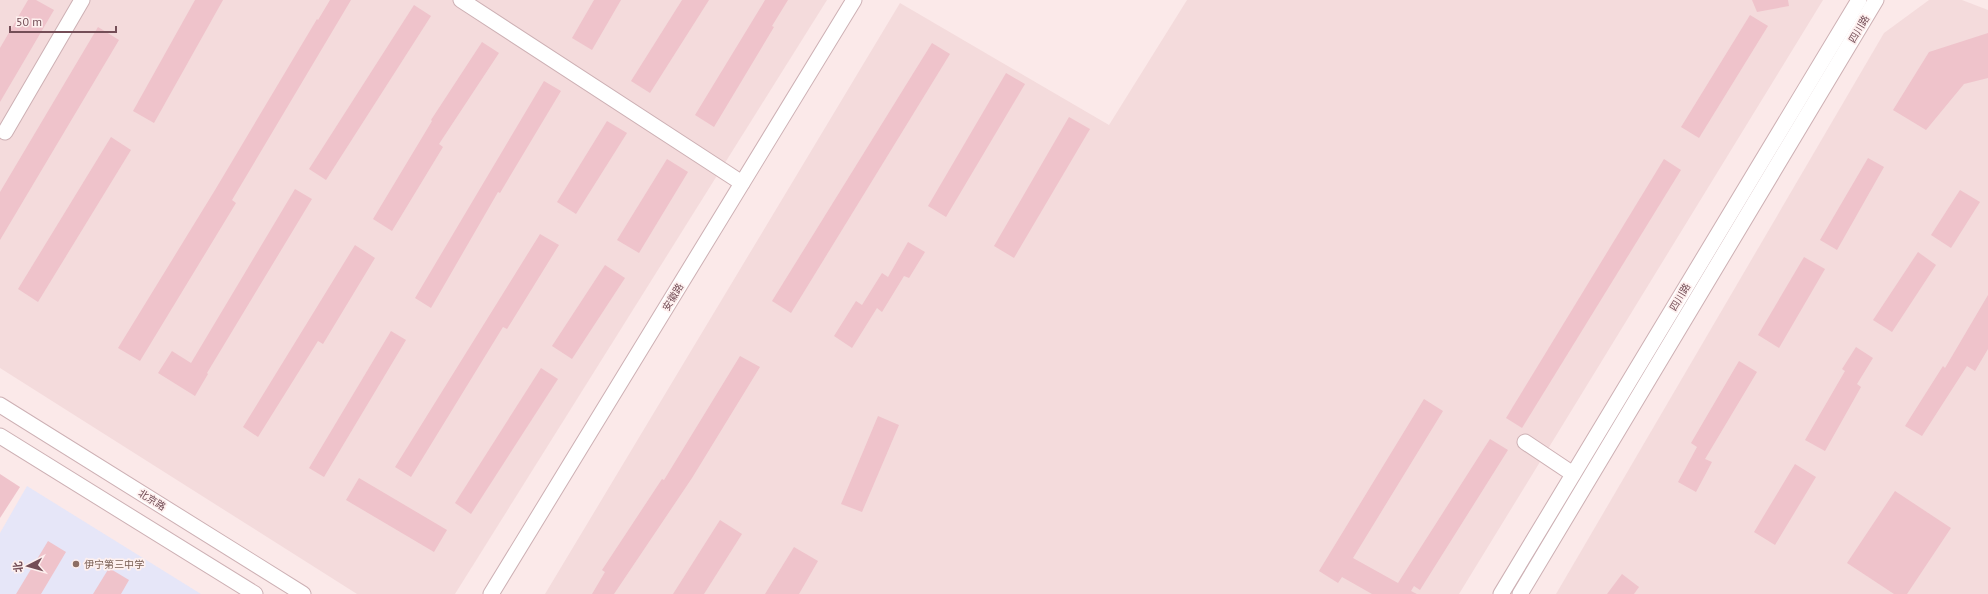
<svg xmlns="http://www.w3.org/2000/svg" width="1988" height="594" font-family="'PT Sans','Noto Sans SC',sans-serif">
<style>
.residential{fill:#f4dbdc}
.education{fill:#e6e6f8}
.building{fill:#efc3cb}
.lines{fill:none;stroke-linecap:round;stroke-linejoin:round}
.minor-casing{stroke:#cdb0b4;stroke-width:17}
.minor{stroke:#fff;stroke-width:15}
.education-dot{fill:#8d6e63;stroke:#fef0ef;stroke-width:1.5}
.labels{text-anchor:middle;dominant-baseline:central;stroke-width:3.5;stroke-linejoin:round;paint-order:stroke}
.street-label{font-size:10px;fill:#744e57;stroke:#fef0ef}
.education-label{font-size:10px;fill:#785e54;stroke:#fef0ef;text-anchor:start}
</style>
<rect width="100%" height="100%" fill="#fbe9e9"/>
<g class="residential">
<polygon points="0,0 827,0 455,594 357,594 0,368"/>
<polygon points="1187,0 1823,0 1459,594 545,594 900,3 1109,125"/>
<polygon points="1929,0 1962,0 1988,10 1988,594 1556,594 1884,33"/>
</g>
<polygon class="education" points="27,486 201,594 0,594 0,533"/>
<g class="building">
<polygon points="28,0 36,0 54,10 0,102 0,48"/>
<polygon points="195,0 223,0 154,123 133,111"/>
<polygon points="330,0 351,0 232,200 236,203 140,361 118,348 215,190 317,19 318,20"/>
<polygon points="594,0 621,0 592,50 572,38"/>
<polygon points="682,0 709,0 650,93 631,81"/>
<polygon points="765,0 788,0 772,26 774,27 714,127 695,115"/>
<polygon points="1752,0 1788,0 1789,6 1757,12"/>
<polygon points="414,5 431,16 326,180 309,169"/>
<polygon points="1750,15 1768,26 1699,138 1681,127"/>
<polygon points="98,27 119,40 0,240 0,192"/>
<polygon points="1988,33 1988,78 1964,84 1926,130 1893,110 1929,52"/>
<polygon points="482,42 499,53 439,144 443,147 392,231 373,219 432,121 431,120"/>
<polygon points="932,43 950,54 791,313 772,301"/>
<polygon points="1006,73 1025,84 946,217 928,206"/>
<polygon points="544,81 561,91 500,193 498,192 431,308 415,298"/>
<polygon points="1069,117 1090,129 1014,258 994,246"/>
<polygon points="607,121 627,133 576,214 557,202"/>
<polygon points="111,137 131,150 38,302 18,289"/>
<polygon points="1868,158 1884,167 1837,250 1820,240"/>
<polygon points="667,159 688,172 639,253 617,240"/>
<polygon points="1664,159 1681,170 1522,428 1506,418"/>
<polygon points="295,189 312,199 207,373 208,374 195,396 158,373 172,351 191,363"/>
<polygon points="1960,190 1980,202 1951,248 1931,235"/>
<polygon points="540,234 559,245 507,329 503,327 411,477 395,467"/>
<polygon points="908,242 925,252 909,278 904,276 882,312 877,308 852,348 834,336 856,301 862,305 882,273 888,277"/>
<polygon points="355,245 375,258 323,344 318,341 258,437 243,427"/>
<polygon points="1918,252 1936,265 1892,332 1873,320"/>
<polygon points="1804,257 1825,269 1779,348 1758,335"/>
<polygon points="605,265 625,278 572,359 552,346"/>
<polygon points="1988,295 1988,349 1975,371 1967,366 1922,436 1905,426 1943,366 1945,368"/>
<polygon points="391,331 406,340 324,477 309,468"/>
<polygon points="1856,347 1873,358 1857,384 1861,387 1825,451 1805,440 1845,371 1842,369"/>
<polygon points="740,356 760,367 692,478 614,594 592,594 605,572 602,570 662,479 664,480"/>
<polygon points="1739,361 1757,372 1705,459 1712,462 1696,492 1678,482 1697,447 1691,443"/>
<polygon points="541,368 558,379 471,514 455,503"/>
<polygon points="1424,399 1443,411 1353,558 1398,583 1490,439 1508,450 1420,590 1414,586 1411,591 1417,594 1372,594 1342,577 1338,583 1319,571"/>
<polygon points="878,416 899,425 862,512 841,504"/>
<polygon points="1795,464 1816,477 1775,545 1754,532"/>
<polygon points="0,474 20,487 0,518"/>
<polygon points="359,478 447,530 434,552 346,500"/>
<polygon points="1895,491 1951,528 1907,594 1894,594 1847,563"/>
<polygon points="720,520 742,534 704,594 673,594"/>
<polygon points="48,541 66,552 41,594 16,594"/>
<polygon points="794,547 818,561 799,594 765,594"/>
<polygon points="109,568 129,580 121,594 93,594"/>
<polygon points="1622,574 1639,587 1634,594 1607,594"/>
</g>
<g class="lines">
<g class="minor-casing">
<g id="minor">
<polyline points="461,0 742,183"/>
<polyline points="5,132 82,0"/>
<polyline points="0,405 303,594"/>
<polyline points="0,436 255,594"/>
<polyline points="1525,442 1573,474"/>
<polyline points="491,594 854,0"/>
<polyline points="1501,594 1859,0"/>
<polyline points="1520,594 1876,0"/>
</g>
</g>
<use href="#minor" class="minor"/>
</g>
<circle class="education-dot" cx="76" cy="564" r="4"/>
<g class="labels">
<g class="street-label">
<text transform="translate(1859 29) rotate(-59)">四川路</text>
<text transform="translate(673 297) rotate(-59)">安徽路</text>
<text transform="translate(1680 297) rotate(-59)">四川路</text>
<text transform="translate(152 500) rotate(32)">北京路</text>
</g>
<g class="education-label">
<text x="84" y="564">伊宁第三中学</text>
</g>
</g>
<g transform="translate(28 566) rotate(264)" stroke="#fef0ef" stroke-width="3" paint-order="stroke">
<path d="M0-3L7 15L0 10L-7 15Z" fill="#744e57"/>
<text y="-6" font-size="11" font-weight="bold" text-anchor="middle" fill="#744e57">北</text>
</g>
<path d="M10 26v6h106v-6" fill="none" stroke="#744e57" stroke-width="2"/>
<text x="16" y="26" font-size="12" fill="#744e57" stroke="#fef0ef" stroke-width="3" paint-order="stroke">50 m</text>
</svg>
